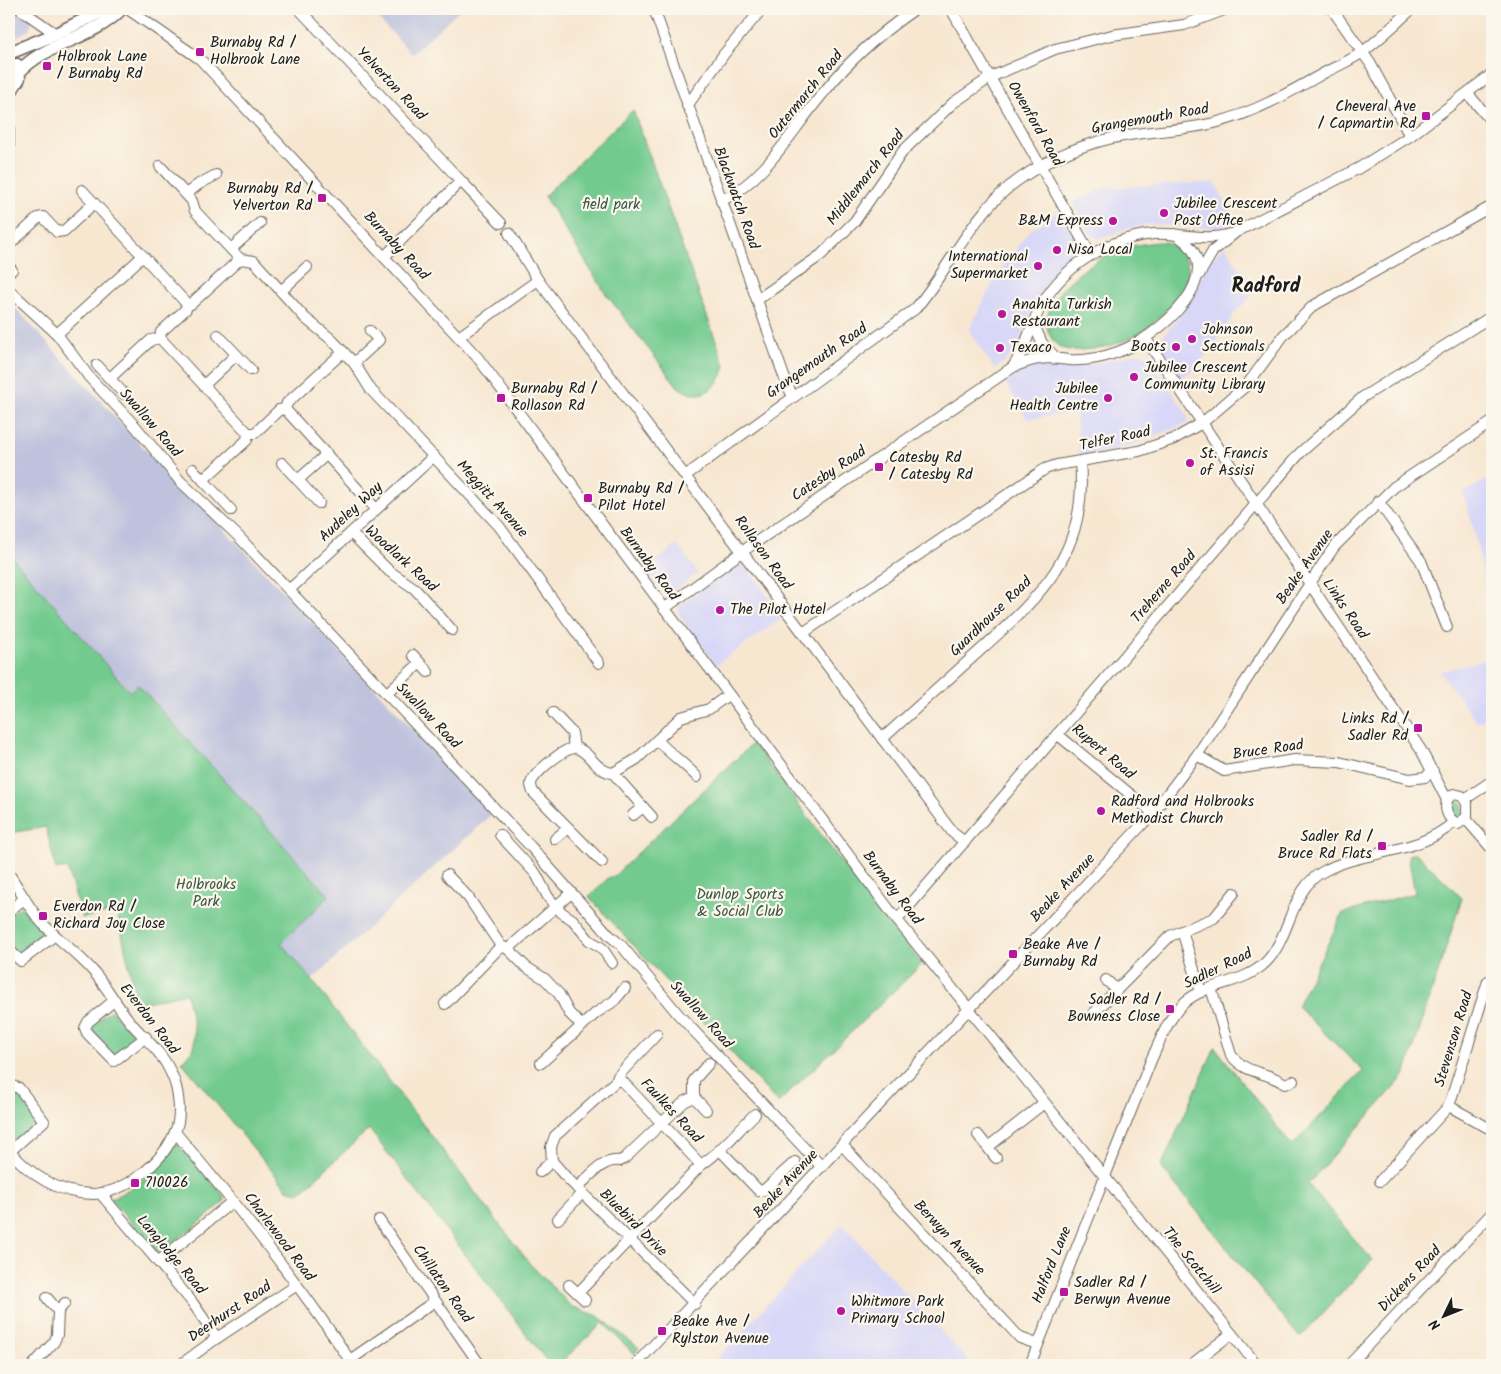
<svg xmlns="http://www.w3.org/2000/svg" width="1501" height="1374" font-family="Kalam,sans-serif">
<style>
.built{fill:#d8d7f8}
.industrial{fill:#bfc2dd}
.green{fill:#72ca8f;stroke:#477356}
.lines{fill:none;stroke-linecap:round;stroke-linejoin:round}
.minor-casing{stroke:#69635b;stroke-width:12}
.major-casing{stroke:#69635b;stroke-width:15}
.minor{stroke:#fff;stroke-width:10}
.major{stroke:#fff;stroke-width:12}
.poi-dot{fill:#b5179e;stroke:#fbf7ec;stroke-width:2}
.labels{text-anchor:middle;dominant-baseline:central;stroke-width:4.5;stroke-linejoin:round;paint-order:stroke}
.poi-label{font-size:15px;fill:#1c1c1c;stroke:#fbf7ec;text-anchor:start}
.street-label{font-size:15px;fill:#1c1c1c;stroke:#fbf7ec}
.park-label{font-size:15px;fill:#3a5944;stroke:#fbf7ec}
.district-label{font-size:20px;font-weight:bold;fill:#1c1c1c;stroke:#fbf7ec}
</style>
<rect width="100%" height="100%" fill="#fbf7ec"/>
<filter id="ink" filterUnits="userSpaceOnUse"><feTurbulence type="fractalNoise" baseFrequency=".02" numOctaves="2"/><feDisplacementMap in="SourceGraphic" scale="10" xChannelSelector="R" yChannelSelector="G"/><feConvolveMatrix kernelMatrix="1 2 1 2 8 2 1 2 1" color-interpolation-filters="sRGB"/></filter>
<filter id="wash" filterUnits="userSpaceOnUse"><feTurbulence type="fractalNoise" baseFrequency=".0096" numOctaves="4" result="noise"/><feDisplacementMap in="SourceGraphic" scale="20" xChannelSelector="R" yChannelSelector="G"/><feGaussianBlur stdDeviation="1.12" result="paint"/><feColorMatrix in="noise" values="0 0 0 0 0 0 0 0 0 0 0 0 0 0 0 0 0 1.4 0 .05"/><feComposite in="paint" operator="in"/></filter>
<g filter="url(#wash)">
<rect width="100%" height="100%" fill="#f7e7d1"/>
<g class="built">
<polygon points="1215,182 1234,221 1220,229 1149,224 1122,230 1099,239 1089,233 1073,201 1105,188"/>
<polygon points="1059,211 1075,239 1076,247 1072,255 1054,272 1035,302 1015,352 995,370 969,330 995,278 1028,232"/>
<polygon points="1225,245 1237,265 1258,288 1234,314 1216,342 1195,369 1180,378 1163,350 1162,338 1179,317 1211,261"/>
<polygon points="1140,353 1146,354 1188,416 1188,423 1130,446 1085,455 1079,453 1076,413 1027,419 1006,384 1016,375 1037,366 1051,364 1088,365"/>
<polygon points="1492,477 1492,713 1478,723 1440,672 1490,658 1486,614 1488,600 1474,530 1463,493"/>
<polygon points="677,545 698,573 668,594 661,591 645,570"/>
<polygon points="736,564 745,565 784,617 716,665 678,613 678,607"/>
<polygon points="842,1224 972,1365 711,1365"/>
</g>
<g class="industrial">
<polygon points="9,9 39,9 33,17 29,30 9,41"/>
<polygon points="369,9 460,9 412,54"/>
<polygon points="9,301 141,445 205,509 428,745 490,813 496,810 312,980 281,943 329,896 138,685 131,692 9,554"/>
</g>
<g class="green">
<path d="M633,110L725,366C722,380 710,396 693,394C688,394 682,389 678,387L606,294L544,196Z"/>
<path d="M1165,242C1222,267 1159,326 1126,340C1112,346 1097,349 1082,350C1069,351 1059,350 1052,339C1030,305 1086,264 1113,252C1130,246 1147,242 1165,242Z"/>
<polygon points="9,554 130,692 138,685 329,896 281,943 312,980 530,1264 571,1306 598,1316 639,1348 634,1354 603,1323 558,1365 550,1365 369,1129 300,1193 287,1189 182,1062 194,1048 194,1028 186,993 137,1004 117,911 82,918 67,868 56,870 46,827 9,833"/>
<polygon points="753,743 863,891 922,964 778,1103 589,897 608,878 614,876"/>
<polygon points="1455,799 1462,803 1463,816 1457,819 1452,814 1451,805"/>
<polygon points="1416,853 1462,898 1405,1075 1308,1184 1372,1260 1300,1338 1161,1167 1215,1047 1292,1146 1363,1071 1297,1006 1343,913 1415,893 1408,855"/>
<polygon points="20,907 23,908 44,934 44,937 22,956 18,956 9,944 9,916"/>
<polygon points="111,1010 136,1037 136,1040 116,1057 90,1030 91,1026"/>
<polygon points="14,1092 18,1093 38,1121 11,1142 9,1140 9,1097"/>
<path d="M177,1143L224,1196V1202L193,1228L157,1253L110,1199C139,1186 160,1169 177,1143Z"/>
</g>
</g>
<g filter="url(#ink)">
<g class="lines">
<g class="minor-casing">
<g id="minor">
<polyline points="20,9 56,34"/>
<polyline points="299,9 461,181 385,256"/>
<polyline points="654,9 786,382 793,397"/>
<polyline points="951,9 1091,255"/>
<polyline points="1332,9 1370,63 1410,136"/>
<polyline points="129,10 200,59 478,358 897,920 1257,1365"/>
<polyline points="1468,94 1492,122"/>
<polyline points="687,106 724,54 762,9"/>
<polyline points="9,113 9,159"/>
<polyline points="160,166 192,201 195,211 240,259"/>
<polyline points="461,181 501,223"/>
<polyline points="82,190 94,203"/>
<polyline points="186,194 199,184 216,175"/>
<path d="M721,201C768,178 792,129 825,91C850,59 882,32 915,9"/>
<polyline points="509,233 538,280 953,833 965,842"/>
<polyline points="9,245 38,218 43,217 57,232 64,231 94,203 143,256"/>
<polyline points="231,249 260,223"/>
<polyline points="9,267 12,270"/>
<polyline points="1199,275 1213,251 1236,232 1359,168 1410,136 1492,74"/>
<polyline points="9,290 57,334 89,377 136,427 180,481 238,536 531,847 609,935 621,945 678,1014 822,1167"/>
<polyline points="281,291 307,267"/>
<polyline points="757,300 821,255 855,221 903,151 953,103 991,77 1055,49 1112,35 1184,25 1227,9"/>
<polyline points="1034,325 1042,343 1056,358"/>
<polyline points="57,334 143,256 187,304"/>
<polyline points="218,335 251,370"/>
<polyline points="460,336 538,280"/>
<polyline points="160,338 248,433"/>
<polyline points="1146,339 1421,750 1447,800"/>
<polyline points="354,363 379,340 370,331"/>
<polyline points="97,365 124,394"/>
<path d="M1013,367C1026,347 1029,331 1038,312C1059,268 1107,238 1154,234C1180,232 1204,242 1230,234"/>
<polyline points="110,378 151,340 160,338 161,332 186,309 187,304 191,304 240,259 254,261 305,318 331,339 354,363 371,390 499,526 599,663"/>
<polyline points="204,385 236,355"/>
<polyline points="285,409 376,509"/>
<polyline points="248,433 255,433 279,410 285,409 287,403 343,352"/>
<polyline points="282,463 319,503"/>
<polyline points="193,469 203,480 247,440 248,433"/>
<path d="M685,476L915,309C952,266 972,211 1021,178C1053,156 1090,141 1129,135C1159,130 1189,130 1218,122C1256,112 1290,92 1324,73C1337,66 1352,60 1364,51C1381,38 1396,23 1412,9"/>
<polyline points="203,480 231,510"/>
<polyline points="298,480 327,454"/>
<polyline points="1378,501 1421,561 1447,627"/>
<polyline points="351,533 389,571 414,588 452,630"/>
<polyline points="289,590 434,456"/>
<path d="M664,609L743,551L1013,367C1021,364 1030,360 1039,359C1049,357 1059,359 1069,360C1084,361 1101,358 1115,353C1156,340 1239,270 1174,234"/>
<polyline points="803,633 1045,469 1057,465 1139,451 1174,439 1202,423 1247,385 1283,336 1313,306 1492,206"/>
<polyline points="413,655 428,672"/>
<polyline points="386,694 420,663"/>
<polyline points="553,713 572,733 574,748"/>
<polyline points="1057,734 1153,813"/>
<path d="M882,739C913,711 944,683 975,655C1038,598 1089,555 1080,462"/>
<path d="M657,740C670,754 684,763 697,777"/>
<polyline points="1197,755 1224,771 1294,760 1339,762 1410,779 1425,777 1433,771"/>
<polyline points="613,773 652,817"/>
<path d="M1454,794L1462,796L1467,803V817L1458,824C1448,820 1443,808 1448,798Z"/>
<polyline points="1465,799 1492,781"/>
<polyline points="633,815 643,807"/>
<polyline points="1466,819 1492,849"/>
<polyline points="500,835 536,874 548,897 561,912 573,920 589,940 602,948 612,963"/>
<polyline points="555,839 568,828"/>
<path d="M602,862L533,792C532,789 531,787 531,784C532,774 565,747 575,748C590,750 594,771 613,773L637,759L681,717L709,709L728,695"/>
<path d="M9,874C20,890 29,909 43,924C59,940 78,954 93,971C107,987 117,1006 131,1023C145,1039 162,1052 171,1073C179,1089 182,1116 175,1132C163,1162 126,1193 93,1194C59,1194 30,1175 9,1150"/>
<polyline points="447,875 468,897 501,946"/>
<polyline points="9,911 25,898"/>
<polyline points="897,920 1300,453 1363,397 1492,316"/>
<polyline points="1182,931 1201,992"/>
<polyline points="508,949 526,967 545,979 559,994 569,1013 582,1026"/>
<polyline points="9,950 21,961 55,935"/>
<polyline points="1106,980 1117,990"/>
<path d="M1211,988L1231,1055C1248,1076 1265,1070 1285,1084L1293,1081"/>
<polyline points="115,1000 88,1022 85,1028 87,1033 114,1061 146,1037"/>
<polyline points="445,1004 501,946 508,949 571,893"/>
<polyline points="1092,1015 1170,936 1214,918 1234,893"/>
<polyline points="657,1034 618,1076 617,1080 555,1136 551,1147 552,1161 565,1176 695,1304"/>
<polyline points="541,1063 596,1013 614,1001 625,988"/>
<polyline points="617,1080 623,1082 701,1165"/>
<polyline points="9,1089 12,1086 19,1088 44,1121 9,1152"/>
<polyline points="1449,1106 1492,1130"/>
<polyline points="706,1110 694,1097 694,1080 709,1063"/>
<path d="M175,1132C238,1207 299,1283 353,1365"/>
<polyline points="978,1135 996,1158"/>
<polyline points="843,1146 1020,1338 1037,1344"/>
<polyline points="988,1147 1044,1103"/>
<polyline points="721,1151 759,1191 764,1190 795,1162"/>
<polyline points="540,1172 552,1161"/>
<polyline points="1380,1181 1449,1106 1488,981"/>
<path d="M577,1188C589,1177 603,1158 620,1161L625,1158L684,1102L694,1097"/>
<polyline points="100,1193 192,1302 217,1338"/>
<polyline points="558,1219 582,1193"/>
<polyline points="379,1220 480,1365"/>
<polyline points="158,1262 233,1201"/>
<polyline points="569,1285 585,1300"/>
<path d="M578,1293L701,1165C722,1151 736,1132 755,1114"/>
<polyline points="47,1298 58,1311"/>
<polyline points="350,1360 435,1301"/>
<polyline points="33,1365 54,1342 57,1335 58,1311 65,1303"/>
<polyline points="180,1365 217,1338 297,1285"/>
<polyline points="635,1365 1153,813 1197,755 1334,547 1394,487 1492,422"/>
<path d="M1030,1365L1152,1058C1161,1039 1169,1016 1185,1002C1208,982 1243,985 1266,962C1291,937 1290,888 1324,871C1366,849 1418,855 1454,822"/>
<polyline points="1191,1365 1231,1334"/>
<polyline points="1349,1365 1492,1213"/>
<polyline points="1488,1365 1492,1361"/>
</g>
</g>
<g class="major-casing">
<g id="major">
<polyline points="9,53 56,34 106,9"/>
<path d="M19,72C45,43 91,39 119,11"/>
<polyline points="9,94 19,78 17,65"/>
</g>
</g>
<use href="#minor" class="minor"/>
<use href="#major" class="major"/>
</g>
</g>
<g class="poi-dot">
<rect x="195" y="47" width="10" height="10" rx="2.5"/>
<rect x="42" y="61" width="10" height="10" rx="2.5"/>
<rect x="1421" y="111" width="10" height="10" rx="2.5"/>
<rect x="317" y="193" width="10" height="10" rx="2.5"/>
<circle cx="1164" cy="213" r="5"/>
<circle cx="1113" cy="221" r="5"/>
<circle cx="1057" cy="250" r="5"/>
<circle cx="1038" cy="266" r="5"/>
<circle cx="1002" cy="314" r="5"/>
<circle cx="1192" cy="339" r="5"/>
<circle cx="1176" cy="347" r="5"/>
<circle cx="1000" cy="348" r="5"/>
<circle cx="1134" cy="377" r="5"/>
<rect x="496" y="393" width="10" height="10" rx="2.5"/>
<circle cx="1108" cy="398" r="5"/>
<circle cx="1190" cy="463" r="5"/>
<rect x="874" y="462" width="10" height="10" rx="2.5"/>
<rect x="583" y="493" width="10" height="10" rx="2.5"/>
<circle cx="720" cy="610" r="5"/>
<rect x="1413" y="723" width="10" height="10" rx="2.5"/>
<circle cx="1101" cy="811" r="5"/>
<rect x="1377" y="841" width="10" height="10" rx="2.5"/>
<rect x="38" y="911" width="10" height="10" rx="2.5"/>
<rect x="1008" y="949" width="10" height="10" rx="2.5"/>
<rect x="1165" y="1004" width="10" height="10" rx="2.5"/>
<rect x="130" y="1178" width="10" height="10" rx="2.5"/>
<rect x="1059" y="1287" width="10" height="10" rx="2.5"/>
<circle cx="841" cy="1311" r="5"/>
<rect x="657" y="1326" width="10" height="10" rx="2.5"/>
</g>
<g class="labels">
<g class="poi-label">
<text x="210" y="43">Burnaby Rd /<tspan x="210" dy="17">Holbrook Lane</tspan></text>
<text x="57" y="57">Holbrook Lane<tspan x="57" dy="17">/ Burnaby Rd</tspan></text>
<text x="1416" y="107" text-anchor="end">Cheveral Ave<tspan x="1416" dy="17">/ Capmartin Rd</tspan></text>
<text x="312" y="189" text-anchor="end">Burnaby Rd /<tspan x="312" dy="17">Yelverton Rd</tspan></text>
<text x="1174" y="204">Jubilee Crescent<tspan x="1174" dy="17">Post Office</tspan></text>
<text x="1103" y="221" text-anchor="end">B&amp;M Express</text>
<text x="1067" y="250">Nisa Local</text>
<text x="1028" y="257" text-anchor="end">International<tspan x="1028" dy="17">Supermarket</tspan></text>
<text x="1012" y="305">Anahita Turkish<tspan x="1012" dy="17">Restaurant</tspan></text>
<text x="1202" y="330">Johnson<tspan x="1202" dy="17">Sectionals</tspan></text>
<text x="1166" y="347" text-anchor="end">Boots</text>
<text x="1010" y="348">Texaco</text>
<text x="1144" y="368">Jubilee Crescent<tspan x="1144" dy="17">Community Library</tspan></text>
<text x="511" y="389">Burnaby Rd /<tspan x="511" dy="17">Rollason Rd</tspan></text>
<text x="1098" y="389" text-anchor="end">Jubilee<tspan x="1098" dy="17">Health Centre</tspan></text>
<text x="1200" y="454">St. Francis<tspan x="1200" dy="17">of Assisi</tspan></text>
<text x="889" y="458">Catesby Rd<tspan x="889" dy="17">/ Catesby Rd</tspan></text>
<text x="598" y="489">Burnaby Rd /<tspan x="598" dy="17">Pilot Hotel</tspan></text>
<text x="730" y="610">The Pilot Hotel</text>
<text x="1408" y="719" text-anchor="end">Links Rd /<tspan x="1408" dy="17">Sadler Rd</tspan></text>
<text x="1111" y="802">Radford and Holbrooks<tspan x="1111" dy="17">Methodist Church</tspan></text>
<text x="1372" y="837" text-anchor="end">Sadler Rd /<tspan x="1372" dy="17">Bruce Rd Flats</tspan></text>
<text x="53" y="907">Everdon Rd /<tspan x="53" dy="17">Richard Joy Close</tspan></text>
<text x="1023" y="945">Beake Ave /<tspan x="1023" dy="17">Burnaby Rd</tspan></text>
<text x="1160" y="1000" text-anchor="end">Sadler Rd /<tspan x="1160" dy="17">Bowness Close</tspan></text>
<text x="145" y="1183">710026</text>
<text x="1074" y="1283">Sadler Rd /<tspan x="1074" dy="17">Berwyn Avenue</tspan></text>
<text x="851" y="1302">Whitmore Park<tspan x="851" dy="17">Primary School</tspan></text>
<text x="672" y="1322">Beake Ave /<tspan x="672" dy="17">Rylston Avenue</tspan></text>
</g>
<g class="street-label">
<text transform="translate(391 84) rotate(47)">Yelverton Road</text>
<text transform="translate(806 95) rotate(-51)">Outermarch Road</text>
<text transform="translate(1150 119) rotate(-10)">Grangemouth Road</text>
<text transform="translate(1035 124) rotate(60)">Owenford Road</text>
<text transform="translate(866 178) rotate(-52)">Middlemarch Road</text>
<text transform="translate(736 198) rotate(70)">Blackwatch Road</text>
<text transform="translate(396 246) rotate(47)">Burnaby Road</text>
<text transform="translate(817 361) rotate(-35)">Grangemouth Road</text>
<text transform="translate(150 423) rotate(49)">Swallow Road</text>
<text transform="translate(1115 439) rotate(-12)">Telfer Road</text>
<text transform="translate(829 474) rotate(-34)">Catesby Road</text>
<text transform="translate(492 499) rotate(48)">Meggitt Avenue</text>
<text transform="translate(351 512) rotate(-43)">Audeley Way</text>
<text transform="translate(763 553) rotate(54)">Rollason Road</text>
<text transform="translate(401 559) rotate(42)">Woodlark Road</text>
<text transform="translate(649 564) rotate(53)">Burnaby Road</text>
<text transform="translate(1305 567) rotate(-55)">Beake Avenue</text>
<text transform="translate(1164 587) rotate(-49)">Treherne Road</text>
<text transform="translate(1345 609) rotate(56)">Links Road</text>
<text transform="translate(991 617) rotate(-44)">Guardhouse Road</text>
<text transform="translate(428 716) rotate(46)">Swallow Road</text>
<text transform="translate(1268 750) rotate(-8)">Bruce Road</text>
<text transform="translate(1103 752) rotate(40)">Rupert Road</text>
<text transform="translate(892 888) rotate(53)">Burnaby Road</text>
<text transform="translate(1063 888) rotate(-47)">Beake Avenue</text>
<text transform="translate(1218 969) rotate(-26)">Sadler Road</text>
<text transform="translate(701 1015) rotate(48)">Swallow Road</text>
<text transform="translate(149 1019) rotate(52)">Everdon Road</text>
<text transform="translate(1454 1039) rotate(-73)">Stevenson Road</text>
<text transform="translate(671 1111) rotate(47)">Faulkes Road</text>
<text transform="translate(786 1184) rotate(-47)">Beake Avenue</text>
<text transform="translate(633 1223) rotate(45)">Bluebird Drive</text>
<text transform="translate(279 1237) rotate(53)">Charlewood Road</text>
<text transform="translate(949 1238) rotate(47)">Berwyn Avenue</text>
<text transform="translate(171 1255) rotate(50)">Langlodge Road</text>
<text transform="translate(1191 1261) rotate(51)">The Scotchill</text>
<text transform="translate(1052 1265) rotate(-68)">Halford Lane</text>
<text transform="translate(1410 1279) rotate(-47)">Dickens Road</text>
<text transform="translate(442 1284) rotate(55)">Chillaton Road</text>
<text transform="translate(230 1312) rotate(-34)">Deerhurst Road</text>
</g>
<g class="park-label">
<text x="611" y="205">field park</text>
<text x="206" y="885">Holbrooks<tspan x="206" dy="17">Park</tspan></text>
<text x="740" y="895">Dunlop Sports<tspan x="740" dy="17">&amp; Social Club</tspan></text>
</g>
<g class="district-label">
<text x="1266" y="287">Radford</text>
</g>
</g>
<rect width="1501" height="1374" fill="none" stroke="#fbf7ec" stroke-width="30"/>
<g transform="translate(1444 1316) rotate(227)" stroke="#fbf7ec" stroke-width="4" paint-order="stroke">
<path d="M0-4L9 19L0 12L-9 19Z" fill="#1c1c1c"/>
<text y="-8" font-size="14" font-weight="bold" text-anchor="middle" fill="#1c1c1c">N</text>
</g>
</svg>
